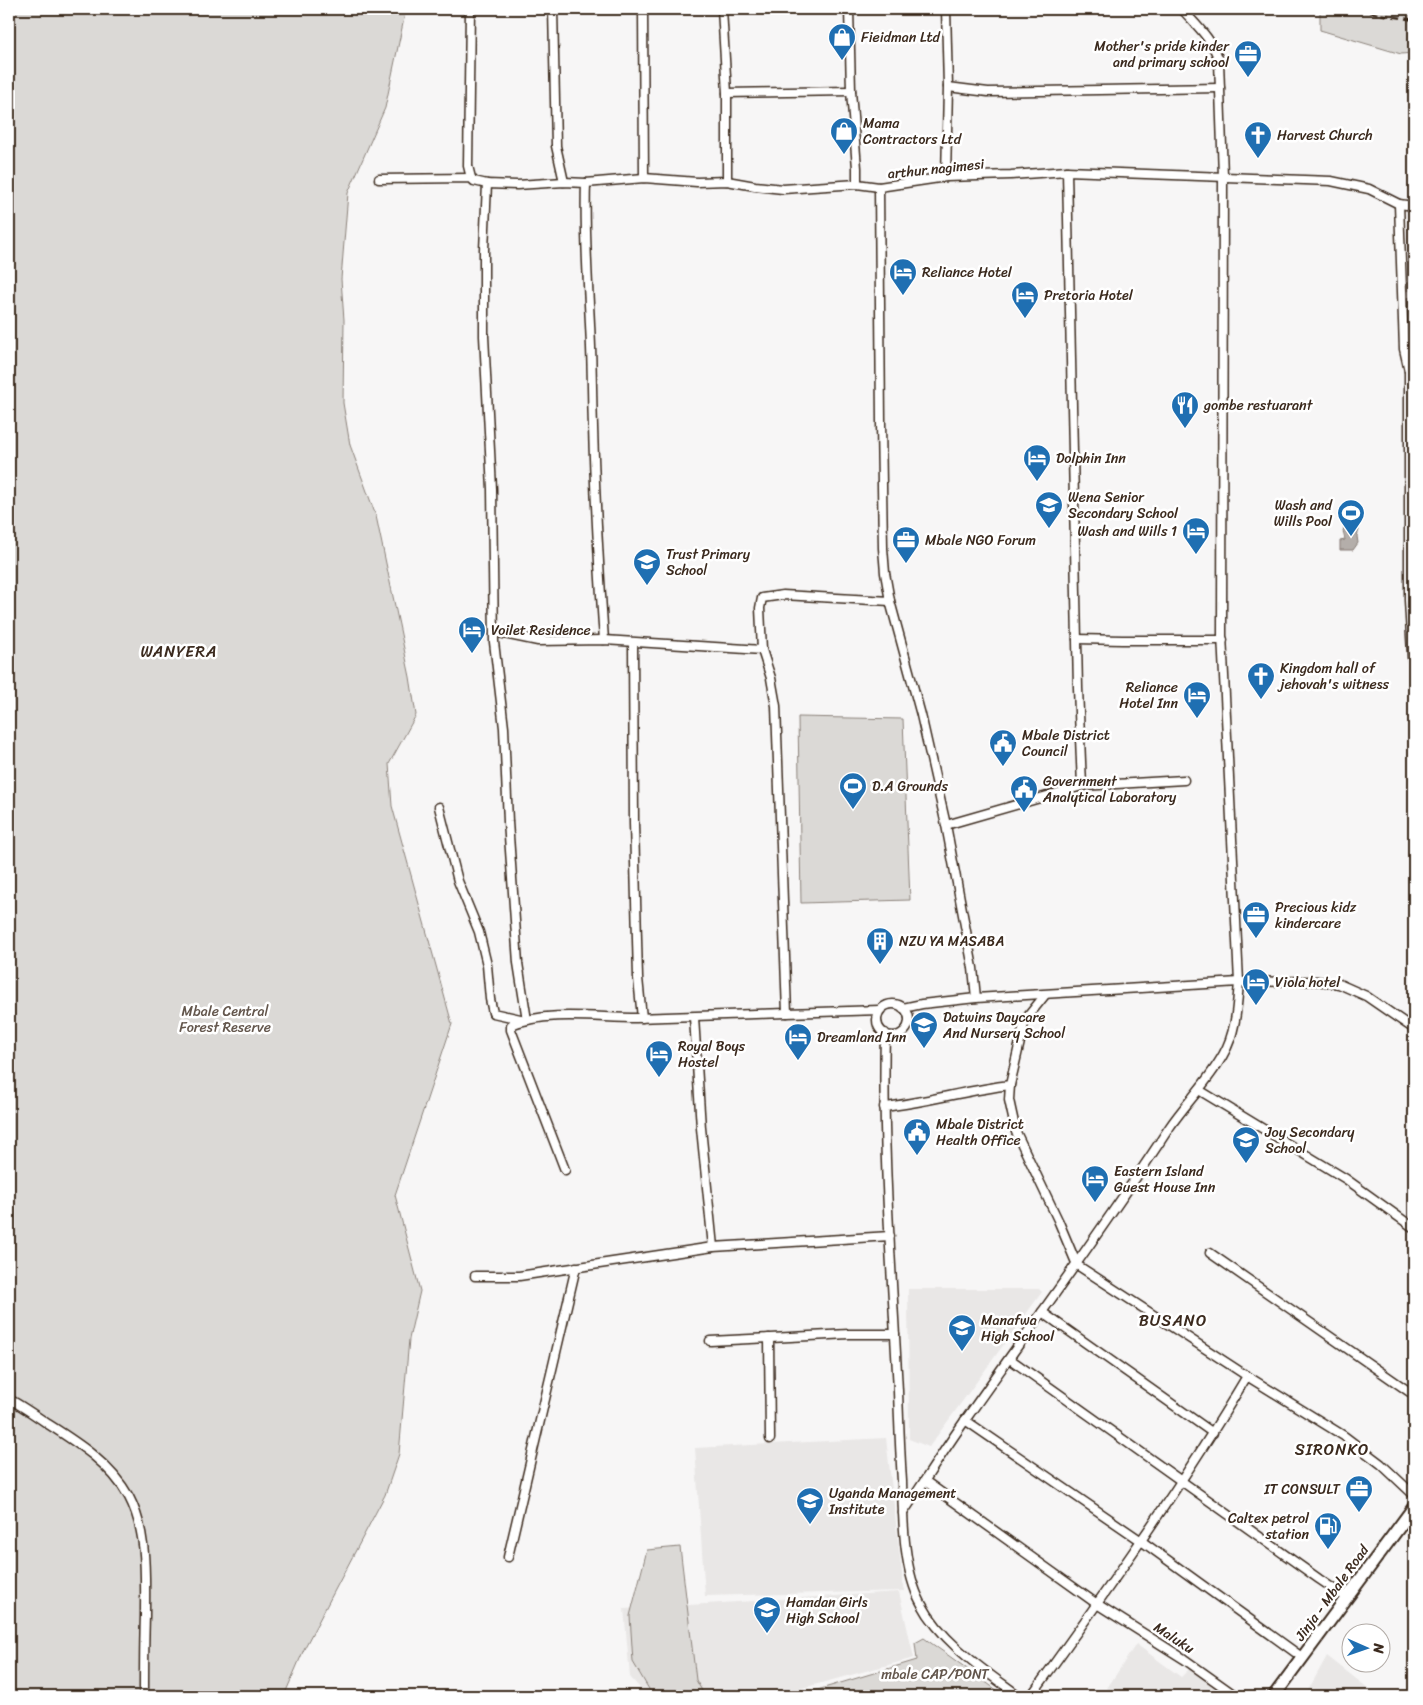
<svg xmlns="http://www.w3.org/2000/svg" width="1423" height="1705" font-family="Sriracha,sans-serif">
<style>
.built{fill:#e9e7e6}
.green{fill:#dbd9d6;stroke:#8b827a}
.water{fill:#b4aeaa;stroke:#847972}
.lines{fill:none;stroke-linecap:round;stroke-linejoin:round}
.street-casing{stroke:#3b2a1e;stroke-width:11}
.primary-casing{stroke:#3b2a1e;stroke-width:15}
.street{stroke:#fff;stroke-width:8}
.primary{stroke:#fff;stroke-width:11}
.rail{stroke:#3b2a1e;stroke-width:2.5;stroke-dasharray:8 4;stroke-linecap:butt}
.labels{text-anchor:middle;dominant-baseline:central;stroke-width:5;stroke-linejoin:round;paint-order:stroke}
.poi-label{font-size:14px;fill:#3b2a1e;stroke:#fff;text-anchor:start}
.street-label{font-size:14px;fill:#3b2a1e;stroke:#fff}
.park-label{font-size:14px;fill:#63564c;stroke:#fff}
.quarter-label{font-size:16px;letter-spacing:1px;fill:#3b2a1e;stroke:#fff}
</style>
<rect width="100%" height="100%" fill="#f7f6f6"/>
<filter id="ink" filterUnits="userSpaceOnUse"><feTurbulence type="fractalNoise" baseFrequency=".02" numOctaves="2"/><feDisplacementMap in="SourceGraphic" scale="10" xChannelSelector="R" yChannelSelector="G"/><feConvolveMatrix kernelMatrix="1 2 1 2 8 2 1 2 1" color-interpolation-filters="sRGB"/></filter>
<g filter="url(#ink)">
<g class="built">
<polygon points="908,1289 1039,1289 1042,1292 929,1447 909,1439"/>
<polygon points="886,1438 904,1591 705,1596 695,1448"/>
<polygon points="899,1592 914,1658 799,1689 800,1696 647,1696 630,1677 624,1609"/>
<polygon points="1136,1644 1181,1677 1192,1666 1230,1696 1102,1696"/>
<polygon points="1327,1656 1378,1696 1305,1696"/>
</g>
<g class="green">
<polygon points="9,9 406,9 385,108 348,193 341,279 344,320 343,403 350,445 376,516 410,677 416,715 389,764 392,806 452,1024 395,1195 420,1291 409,1339 399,1454 385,1495 305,1647 284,1696 9,1696"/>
<polygon points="1320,9 1414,9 1414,53 1401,54 1320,30"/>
<polygon points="798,717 903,719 910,900 801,903"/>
<polygon points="680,1547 696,1680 705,1696 653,1696 633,1662 630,1616 647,1550"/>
<polygon points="924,1638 1005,1696 805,1696 804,1694 917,1660 915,1643"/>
</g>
<polygon class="water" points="1345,524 1354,524 1359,530 1357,536 1358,543 1353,550 1340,550 1340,541 1345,540 1343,531"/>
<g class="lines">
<g class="street-casing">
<g id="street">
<polyline points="470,9 468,166 471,178"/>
<polyline points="553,9 556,146 564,182"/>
<polyline points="643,9 644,178"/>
<polyline points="722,9 727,93 727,181"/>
<polyline points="849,9 851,91 857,168 857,184"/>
<polyline points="946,9 948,87 946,177"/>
<polyline points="948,87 988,92 1220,88"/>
<polyline points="727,93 851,91"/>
<polyline points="1067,171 1078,688 1082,786"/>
<polyline points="379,179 471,178 474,181 487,184 517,185 564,182 586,183 644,178 697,182 727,181 755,186 783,189 857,184 879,187 946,177 1011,175 1067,171 1331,181 1369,189 1399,204 1414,206"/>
<path d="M586,183C584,238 589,292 591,347C592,374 592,400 593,427C595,498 599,569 604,640"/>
<polyline points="487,184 484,250 484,336 492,489 494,642 504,728 508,822 518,963 527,1020"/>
<polyline points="879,187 881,423 883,548 885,573 890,601 921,715 946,825 973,968 976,998"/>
<polyline points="1399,204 1404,349 1409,371 1414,374"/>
<polyline points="1409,371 1409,600 1414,691"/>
<polyline points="494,632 538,641 604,640 762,650 760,608 762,598 783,595 890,601"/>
<polyline points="1077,639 1122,640 1223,640"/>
<polyline points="633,643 634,823 638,978 642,1018"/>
<polyline points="762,650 771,678 776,706 787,1013"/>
<polyline points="439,807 458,881 479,932 487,965 490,999 493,1013 525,1020"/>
<polyline points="946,825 1082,786 1184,780"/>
<polyline points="1045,995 1025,1020 1010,1085 1009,1100 1016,1132 1058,1220 1077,1265 1247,1376 1344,1436 1381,1464 1414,1495"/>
<circle cx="893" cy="1020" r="16"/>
<polyline points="903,1008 922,1004 976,998 1239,982 1317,981 1339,984 1366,996 1414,1029"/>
<polyline points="694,1017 701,1128 713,1247"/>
<path d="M885,1033C882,1152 892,1272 898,1391C899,1421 900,1451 902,1481C903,1519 903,1569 921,1603C942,1643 984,1670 1019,1696"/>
<polyline points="1199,1090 1346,1179 1414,1228"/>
<path d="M884,1107C927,1102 968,1090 1010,1085"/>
<path d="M565,1170L511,1030V1025C548,1010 597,1018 636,1018C718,1016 799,1012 880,1010"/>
<polyline points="1210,1253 1414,1395"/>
<polyline points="475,1276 519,1276 713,1247 890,1236"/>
<polyline points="1042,1312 1213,1433"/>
<polyline points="769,1338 770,1439"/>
<polyline points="710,1341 849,1334 895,1334"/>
<polyline points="1010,1359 1319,1579 1347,1598"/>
<path d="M9,1399C22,1406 35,1415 48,1424C78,1443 111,1464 129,1497C148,1533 145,1576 145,1616C144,1643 144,1670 144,1696"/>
<polyline points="965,1420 1140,1540 1303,1658"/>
<polyline points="925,1481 1097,1604 1184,1659 1236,1696"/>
<path d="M903,1513C924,1482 944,1450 966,1419C1034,1322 1105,1227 1169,1128C1186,1103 1208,1082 1223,1055C1236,1033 1237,1007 1239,982L1222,635L1223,176L1219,61C1213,40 1196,25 1182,9"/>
<polyline points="508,1557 576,1267"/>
<path d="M1031,1696C1106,1592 1181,1487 1247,1376"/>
</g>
</g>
<g class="primary-casing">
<polyline id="primary" points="1274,1696 1414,1507"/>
</g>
<use href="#street" class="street"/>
<use href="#primary" class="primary"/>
<polyline class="rail" points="1358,9 1378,14 1414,20"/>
</g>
</g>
<defs>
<g id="shop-pin" transform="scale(1.4375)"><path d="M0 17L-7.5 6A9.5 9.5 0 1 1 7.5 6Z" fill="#1f6fb2" stroke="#fff"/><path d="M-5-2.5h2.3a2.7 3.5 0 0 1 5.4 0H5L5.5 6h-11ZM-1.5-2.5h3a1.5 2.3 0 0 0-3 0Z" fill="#fff"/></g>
<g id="office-pin" transform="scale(1.4375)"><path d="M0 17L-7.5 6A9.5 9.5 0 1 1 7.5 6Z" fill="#1f6fb2" stroke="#fff"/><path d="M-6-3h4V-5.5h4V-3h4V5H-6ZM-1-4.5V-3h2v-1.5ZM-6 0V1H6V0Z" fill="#fff"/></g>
<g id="church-pin" transform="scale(1.4375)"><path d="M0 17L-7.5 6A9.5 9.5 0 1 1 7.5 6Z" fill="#1f6fb2" stroke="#fff"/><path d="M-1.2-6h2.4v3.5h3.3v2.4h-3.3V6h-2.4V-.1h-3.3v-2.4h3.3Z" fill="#fff"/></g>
<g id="hotel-pin" transform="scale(1.4375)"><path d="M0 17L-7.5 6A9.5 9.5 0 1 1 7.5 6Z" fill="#1f6fb2" stroke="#fff"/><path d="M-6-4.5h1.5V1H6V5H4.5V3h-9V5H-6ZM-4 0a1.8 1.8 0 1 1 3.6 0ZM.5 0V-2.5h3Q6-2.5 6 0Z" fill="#fff"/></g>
<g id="restaurant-pin" transform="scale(1.4375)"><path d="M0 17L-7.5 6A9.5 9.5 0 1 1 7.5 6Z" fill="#1f6fb2" stroke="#fff"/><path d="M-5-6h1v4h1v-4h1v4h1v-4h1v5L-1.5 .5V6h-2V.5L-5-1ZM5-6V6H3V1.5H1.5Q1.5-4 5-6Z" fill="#fff"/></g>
<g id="school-pin" transform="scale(1.4375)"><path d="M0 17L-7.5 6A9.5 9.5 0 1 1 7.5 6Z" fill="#1f6fb2" stroke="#fff"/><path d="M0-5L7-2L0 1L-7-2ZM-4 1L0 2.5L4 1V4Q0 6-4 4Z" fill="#fff"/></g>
<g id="stadium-pin" transform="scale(1.4375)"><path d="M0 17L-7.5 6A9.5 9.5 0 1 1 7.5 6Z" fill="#1f6fb2" stroke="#fff"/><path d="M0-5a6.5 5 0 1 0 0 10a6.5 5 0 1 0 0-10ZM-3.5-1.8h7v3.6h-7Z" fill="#fff"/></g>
<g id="civic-pin" transform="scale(1.4375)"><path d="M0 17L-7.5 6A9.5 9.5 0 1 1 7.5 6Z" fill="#1f6fb2" stroke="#fff"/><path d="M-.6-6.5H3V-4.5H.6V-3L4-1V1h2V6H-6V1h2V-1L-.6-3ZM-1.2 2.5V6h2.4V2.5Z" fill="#fff"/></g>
<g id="building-pin" transform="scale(1.4375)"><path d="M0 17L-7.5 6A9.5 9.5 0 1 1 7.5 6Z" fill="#1f6fb2" stroke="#fff"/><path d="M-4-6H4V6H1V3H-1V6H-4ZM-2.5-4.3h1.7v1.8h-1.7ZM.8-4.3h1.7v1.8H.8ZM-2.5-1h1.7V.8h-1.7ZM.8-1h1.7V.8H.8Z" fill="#fff"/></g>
<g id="university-pin" transform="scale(1.4375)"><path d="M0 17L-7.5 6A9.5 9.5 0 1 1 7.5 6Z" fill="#1f6fb2" stroke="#fff"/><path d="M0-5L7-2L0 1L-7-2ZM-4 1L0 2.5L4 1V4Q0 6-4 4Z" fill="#fff"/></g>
<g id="fuel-pin" transform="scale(1.4375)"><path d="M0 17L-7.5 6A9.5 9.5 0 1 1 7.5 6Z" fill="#1f6fb2" stroke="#fff"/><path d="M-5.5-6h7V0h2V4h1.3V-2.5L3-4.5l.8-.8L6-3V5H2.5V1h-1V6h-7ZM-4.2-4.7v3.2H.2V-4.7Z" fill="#fff"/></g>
</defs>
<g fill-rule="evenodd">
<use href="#shop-pin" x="842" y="37"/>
<use href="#office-pin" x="1248" y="54"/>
<use href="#shop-pin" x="844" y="131"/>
<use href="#church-pin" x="1258" y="135"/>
<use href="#hotel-pin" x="903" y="272"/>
<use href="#hotel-pin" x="1025" y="295"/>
<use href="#restaurant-pin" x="1185" y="405"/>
<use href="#hotel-pin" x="1037" y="458"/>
<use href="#school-pin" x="1049" y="505"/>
<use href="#stadium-pin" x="1351" y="513"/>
<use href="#hotel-pin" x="1196" y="531"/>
<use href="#office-pin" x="906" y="540"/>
<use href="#school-pin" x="647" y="562"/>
<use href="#hotel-pin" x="472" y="630"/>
<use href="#church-pin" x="1261" y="676"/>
<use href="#hotel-pin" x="1197" y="695"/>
<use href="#civic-pin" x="1003" y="743"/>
<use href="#stadium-pin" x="853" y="786"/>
<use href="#civic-pin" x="1024" y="789"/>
<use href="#office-pin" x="1256" y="915"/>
<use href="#building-pin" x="880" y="941"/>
<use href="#hotel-pin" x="1256" y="982"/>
<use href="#school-pin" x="924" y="1025"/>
<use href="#hotel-pin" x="798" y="1037"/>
<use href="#hotel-pin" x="659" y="1054"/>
<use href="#civic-pin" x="917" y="1132"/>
<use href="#school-pin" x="1246" y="1140"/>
<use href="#hotel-pin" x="1095" y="1179"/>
<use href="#school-pin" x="962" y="1328"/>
<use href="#office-pin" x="1359" y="1489"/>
<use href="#university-pin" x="810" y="1501"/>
<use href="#fuel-pin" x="1328" y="1526"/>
<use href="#university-pin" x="767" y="1610"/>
</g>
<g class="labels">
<g class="poi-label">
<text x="861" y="37">Fieidman Ltd</text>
<text x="1229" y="46" text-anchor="end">Mother's pride kinder<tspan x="1229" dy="16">and primary school</tspan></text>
<text x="863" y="123">Mama<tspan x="863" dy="16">Contractors Ltd</tspan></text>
<text x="1277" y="135">Harvest Church</text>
<text x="922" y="272">Reliance Hotel</text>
<text x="1044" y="295">Pretoria Hotel</text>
<text x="1204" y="405">gombe restuarant</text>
<text x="1056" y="458">Dolphin Inn</text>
<text x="1068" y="497">Wena Senior<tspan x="1068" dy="16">Secondary School</tspan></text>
<text x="1332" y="505" text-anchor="end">Wash and<tspan x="1332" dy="16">Wills Pool</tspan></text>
<text x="1177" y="531" text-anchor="end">Wash and Wills 1</text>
<text x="925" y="540">Mbale NGO Forum</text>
<text x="666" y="554">Trust Primary<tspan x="666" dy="16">School</tspan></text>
<text x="491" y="630">Voilet Residence</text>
<text x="1280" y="668">Kingdom hall of<tspan x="1280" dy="16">jehovah's witness</tspan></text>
<text x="1178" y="687" text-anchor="end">Reliance<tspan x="1178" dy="16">Hotel Inn</tspan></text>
<text x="1022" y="735">Mbale District<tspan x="1022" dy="16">Council</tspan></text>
<text x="1043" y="781">Government<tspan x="1043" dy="16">Analytical Laboratory</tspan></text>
<text x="872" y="786">D.A Grounds</text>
<text x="1275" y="907">Precious kidz<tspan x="1275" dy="16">kindercare</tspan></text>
<text x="899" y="941">NZU YA MASABA</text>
<text x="1275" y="982">Viola hotel</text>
<text x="943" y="1017">Datwins Daycare<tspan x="943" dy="16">And Nursery School</tspan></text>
<text x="817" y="1037">Dreamland Inn</text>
<text x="678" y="1046">Royal Boys<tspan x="678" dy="16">Hostel</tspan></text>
<text x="936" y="1124">Mbale District<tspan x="936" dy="16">Health Office</tspan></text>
<text x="1265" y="1132">Joy Secondary<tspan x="1265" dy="16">School</tspan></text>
<text x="1114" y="1171">Eastern Island<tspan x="1114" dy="16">Guest House Inn</tspan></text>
<text x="981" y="1320">Manafwa<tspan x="981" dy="16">High School</tspan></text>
<text x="1340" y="1489" text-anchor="end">IT CONSULT</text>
<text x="829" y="1493">Uganda Management<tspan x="829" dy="16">Institute</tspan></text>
<text x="1309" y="1518" text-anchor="end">Caltex petrol<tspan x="1309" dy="16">station</tspan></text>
<text x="786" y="1602">Hamdan Girls<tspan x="786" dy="16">High School</tspan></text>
</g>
<g class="street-label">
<text transform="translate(936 169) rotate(-6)">arthur nagimesi</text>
<text transform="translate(1332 1593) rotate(-54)">Jinja - Mbale Road</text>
<text transform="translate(1174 1638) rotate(33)">Maluku</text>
</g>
<g class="park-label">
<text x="225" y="1011">Mbale Central<tspan x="225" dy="16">Forest Reserve</tspan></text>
<text x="935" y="1674">mbale CAP/PONT</text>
</g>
<g class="quarter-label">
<text x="179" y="651">WANYERA</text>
<text x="1173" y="1320">BUSANO</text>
<text x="1332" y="1449">SIRONKO</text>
</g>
</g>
<rect width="1423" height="1705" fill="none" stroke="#fff" stroke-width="30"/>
<rect x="15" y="15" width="1393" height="1675" fill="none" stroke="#3b2a1e" stroke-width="2" filter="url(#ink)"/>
<g transform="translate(1366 1648) rotate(92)"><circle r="24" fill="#ffffff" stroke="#b1aaa5"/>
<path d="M0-4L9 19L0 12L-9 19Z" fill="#1f6fb2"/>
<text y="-8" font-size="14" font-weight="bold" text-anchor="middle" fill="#3b2a1e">N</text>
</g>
</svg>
